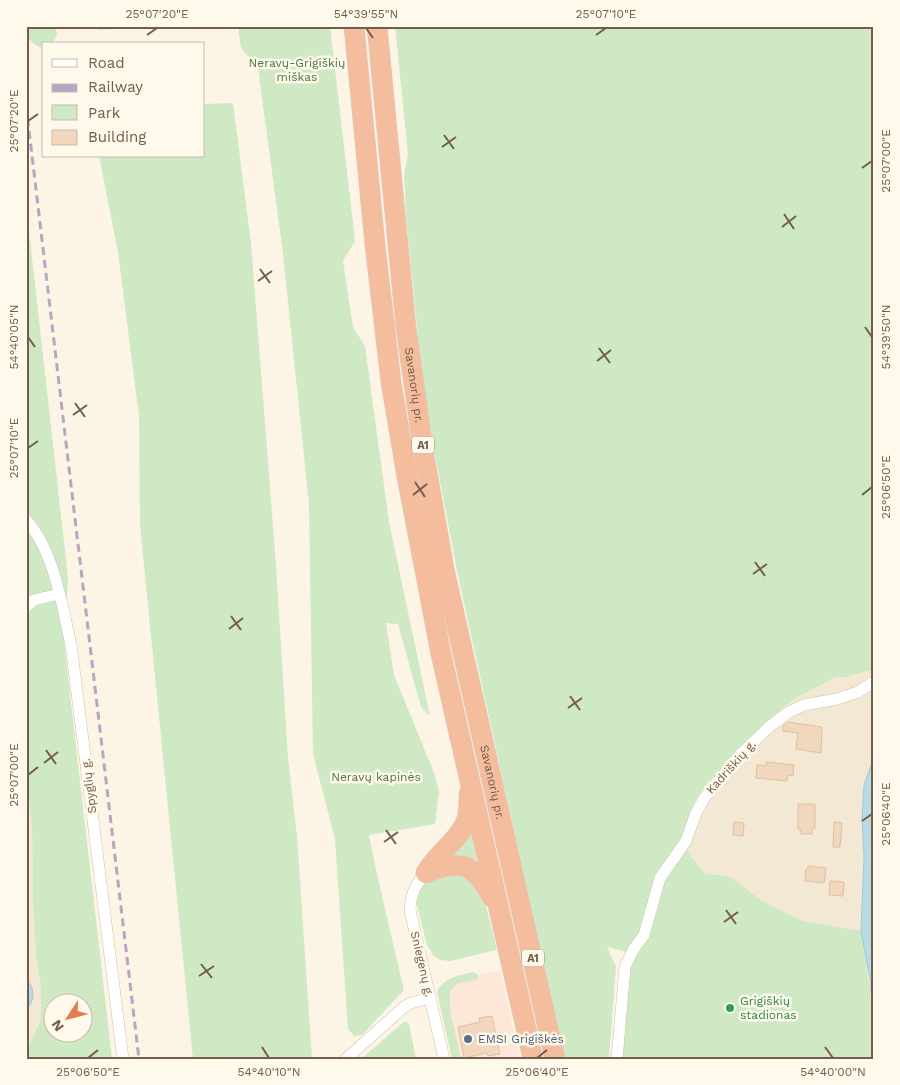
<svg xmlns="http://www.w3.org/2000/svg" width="900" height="1085" font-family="'Work Sans',sans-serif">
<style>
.residential{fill:#f3e8d4}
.commercial{fill:#fce7d9}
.green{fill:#cfe9c4;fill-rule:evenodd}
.water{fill:#badae5;stroke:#a1c9d6}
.building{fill:#f0d7bd;stroke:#e2bf9e}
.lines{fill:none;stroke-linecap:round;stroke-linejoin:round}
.street-casing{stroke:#cfc0af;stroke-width:12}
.highway-casing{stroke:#dbd5d0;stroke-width:21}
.street{stroke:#fff;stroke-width:11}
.highway{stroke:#f4bd9e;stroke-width:20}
.rail{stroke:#b9a4c5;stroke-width:3;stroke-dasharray:8 5;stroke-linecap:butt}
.ticks{fill:none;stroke:#745d4b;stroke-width:2}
.leisure-dot{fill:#2e9e5b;stroke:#fef9eb;stroke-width:2}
.service-dot{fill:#5c6f8a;stroke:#fef9eb;stroke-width:2}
.labels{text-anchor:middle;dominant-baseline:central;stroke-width:5;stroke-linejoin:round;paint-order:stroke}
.shield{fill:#fef9eb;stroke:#9d8c7b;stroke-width:1}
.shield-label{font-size:11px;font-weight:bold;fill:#745d4b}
.park-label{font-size:12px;fill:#4e7943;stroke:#fef9eb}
.street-label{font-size:12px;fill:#745d4b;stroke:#fef9eb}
.leisure-label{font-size:12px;fill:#27864d;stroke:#fef9eb;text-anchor:start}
.service-label{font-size:12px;fill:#4e5e75;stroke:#fef9eb;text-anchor:start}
.neatline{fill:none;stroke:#745d4b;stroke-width:2}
.ticks-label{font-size:12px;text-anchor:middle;fill:#745d4b}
</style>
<rect width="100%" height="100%" fill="#fcf5e5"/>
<g class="residential">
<polygon points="870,670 874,672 874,757 864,785 862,817 864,857 861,931 803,921 764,902 729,876 705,874 702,869 691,857 684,838 685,827 689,815 696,799 708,782 760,728 794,699 836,677 847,677"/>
<polygon points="26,774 32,826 33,904 36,956 41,987 41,1020 26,1050"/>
</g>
<polygon class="commercial" points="500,970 520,1059 461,1059 450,1010 450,992 456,984 476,980 479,975"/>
<g class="green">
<path d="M26,26H56L57,36L51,44H44V47L41,48C30,42 27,39 26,26Z"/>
<polygon points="96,26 148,26 99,30"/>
<polygon points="238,26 330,26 355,241 343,261 353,327 365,346 389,522 430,716 421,707 398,624 386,623 394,675 435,775 439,792 435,824 369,835 378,879 404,990 362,1035 354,1036 348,1029 335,839 313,754 309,504 283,254 258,68 241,48"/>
<path d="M395,26H874V672L870,670L847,677H836L794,699L760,728L708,782L696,799L689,815L685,827L684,838L691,857L702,869L705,874L729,876L764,902L803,921L861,931C869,975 874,1014 874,1059H621L627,952L607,947L616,967L609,1059H564L457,571L426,407L419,347L406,216L404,175L408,154Z"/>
<polygon points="233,103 251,243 276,565 288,758 297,836 312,1059 193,1059 140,525 139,416 118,252 99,156 204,156 204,104"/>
<path d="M26,204L68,578L64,642L112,1059H26V1050L41,1020V987L36,956L33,904L32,826L26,774ZM52,1002H82V1032H52Z"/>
<polygon points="470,826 478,867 449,860"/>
<polygon points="463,870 482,890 497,950 450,961 440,960 433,955 427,945 416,901 422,886 434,875"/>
<path d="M473,972L479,975L476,980L456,984L450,992V1010L461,1059H452L437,992C443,978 459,975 473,972Z"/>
<polygon points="405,1021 409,1024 416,1059 361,1059"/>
</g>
<g class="water">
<polygon points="874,757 874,1028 870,979 861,931 864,857 862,818 864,785"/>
<path d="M26,980C35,986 35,1003 26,1009Z"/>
</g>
<g class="building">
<polygon points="788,722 822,727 821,753 796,749 798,733 783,731 783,726"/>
<polygon points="766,762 794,765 793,776 788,775 787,781 756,778 757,765 766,766"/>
<polygon points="798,804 815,804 815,828 812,828 812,834 801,834 800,829 798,829"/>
<polygon points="734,822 744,823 743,836 733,835"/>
<polygon points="834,822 842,823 840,847 833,847"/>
<polygon points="808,866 826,868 824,883 805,881 806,869 808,869"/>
<polygon points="830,881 844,882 843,896 829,895"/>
<polygon points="492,1016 500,1054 488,1056 487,1053 464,1058 458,1027 480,1022 479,1018"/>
</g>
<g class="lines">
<g class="street-casing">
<g id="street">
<path d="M26,520C54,550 62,606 71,645L123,1059"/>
<polyline points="26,607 34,600 59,594"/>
<path d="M426,873C415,885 411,894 410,910L444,1059"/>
<polyline points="346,1059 404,1007 411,1003 430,998"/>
<polyline points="617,1059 625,967 633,950 644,935 660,878 686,841 696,813 705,797 740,755 770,726 789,712 804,705 837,699 858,692 874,682"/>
</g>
</g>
<g class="highway-casing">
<g id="highway">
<polyline points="354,26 375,245 391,382 407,477 441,654 533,1059"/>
<path id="s1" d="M377,26L406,328L424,455L444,569L555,1059"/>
<path d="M426,873C460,858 475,864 492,897"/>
<path d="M426,873C437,853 460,840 467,819C469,811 469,802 469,794"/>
</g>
</g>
<use href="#street" class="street"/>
<use href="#highway" class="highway"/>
<polyline class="rail" points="26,105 139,1059"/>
</g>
<path class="ticks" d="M366,28L373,38M147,35L157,28M596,35L606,28M28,121L38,114M444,135L454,149M442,147L456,137M862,168L872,161M784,214L794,229M782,227L796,216M260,269L270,283M258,281L272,271M865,327L872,337M28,337L35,347M599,348L610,363M597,361L611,350M75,403L85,417M73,415L87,405M28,448L38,441M415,482L425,497M413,495L427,484M862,495L872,487M755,562L765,576M753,574L767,564M231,616L241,630M229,629L243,618M570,696L580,710M568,708L582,698M46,750L56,764M44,763L58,752M28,775L38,767M862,821L872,814M386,830L396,844M384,842L398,832M726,910L736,924M724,922L738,912M201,964L212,978M199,976L214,966M262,1047L269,1058M825,1047L833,1058M88,1058L98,1050M537,1058L547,1050"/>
<circle class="leisure-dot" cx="730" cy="1008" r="5"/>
<circle class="service-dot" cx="468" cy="1039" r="5"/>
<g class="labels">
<g class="shield">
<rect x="412" y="436.5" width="22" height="17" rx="4"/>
<rect x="522" y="949.5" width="22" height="17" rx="4"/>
</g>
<g class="shield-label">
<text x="423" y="445">A1</text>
<text x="533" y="958">A1</text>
</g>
<g class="park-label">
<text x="297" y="63">Neravų-Grigiškių<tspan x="297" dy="14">miškas</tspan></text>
<text x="376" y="777">Neravų kapinės</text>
</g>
<g class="street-label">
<text stroke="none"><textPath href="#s1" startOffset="361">Savanorių pr.</textPath></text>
<text transform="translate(731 767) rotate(-48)">Kadriškių g.</text>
<text stroke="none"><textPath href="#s1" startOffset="766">Savanorių pr.</textPath></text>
<text transform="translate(89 786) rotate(-97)">Spyglių g.</text>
<text transform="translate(422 964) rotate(77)">Sniegenų g.</text>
</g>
<g class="leisure-label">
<text x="740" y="1001">Grigiškių<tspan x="740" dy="14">stadionas</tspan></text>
</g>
<g class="service-label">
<text x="478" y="1039">EMSI Grigiškės</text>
</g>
</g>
<rect width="900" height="1085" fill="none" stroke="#fef9eb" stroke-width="55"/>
<rect x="42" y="42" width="162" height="115" fill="#fef9eb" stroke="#c7bbab"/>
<rect x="52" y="59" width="25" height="8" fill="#ffffff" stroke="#c7bbab"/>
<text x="88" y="68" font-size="15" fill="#745d4b">Road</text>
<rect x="52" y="84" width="25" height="8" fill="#b9a4c5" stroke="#c7bbab"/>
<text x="88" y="92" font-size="15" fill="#745d4b">Railway</text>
<rect x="52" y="105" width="25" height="15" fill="#cfe9c4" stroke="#c7bbab"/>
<text x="88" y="118" font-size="15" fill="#745d4b">Park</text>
<rect x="52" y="130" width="25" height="15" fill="#f0d7bd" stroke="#c7bbab"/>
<text x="88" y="142" font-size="15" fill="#745d4b">Building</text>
<g transform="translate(68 1018) rotate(234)"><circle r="24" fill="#fef9eb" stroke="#c7bbab"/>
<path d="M0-4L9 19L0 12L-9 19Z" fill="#e27d4e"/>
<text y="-8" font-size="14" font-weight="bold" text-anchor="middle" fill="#745d4b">N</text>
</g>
<rect x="28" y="28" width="844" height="1030" class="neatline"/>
<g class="ticks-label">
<text x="157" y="18">25°07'20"E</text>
<text x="366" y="18">54°39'55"N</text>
<text x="606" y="18">25°07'10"E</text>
<text transform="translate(14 121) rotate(-90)" y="4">25°07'20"E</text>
<text transform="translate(886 161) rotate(-90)" y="4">25°07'00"E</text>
<text transform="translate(886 337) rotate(-90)" y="4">54°39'50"N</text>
<text transform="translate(14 337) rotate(-90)" y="4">54°40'05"N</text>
<text transform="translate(14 448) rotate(-90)" y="4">25°07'10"E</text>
<text transform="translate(886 487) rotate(-90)" y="4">25°06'50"E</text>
<text transform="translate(14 775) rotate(-90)" y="4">25°07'00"E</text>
<text transform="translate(886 814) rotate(-90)" y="4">25°06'40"E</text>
<text x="88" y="1076">25°06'50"E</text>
<text x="269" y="1076">54°40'10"N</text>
<text x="537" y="1076">25°06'40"E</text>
<text x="833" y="1076">54°40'00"N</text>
</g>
</svg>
